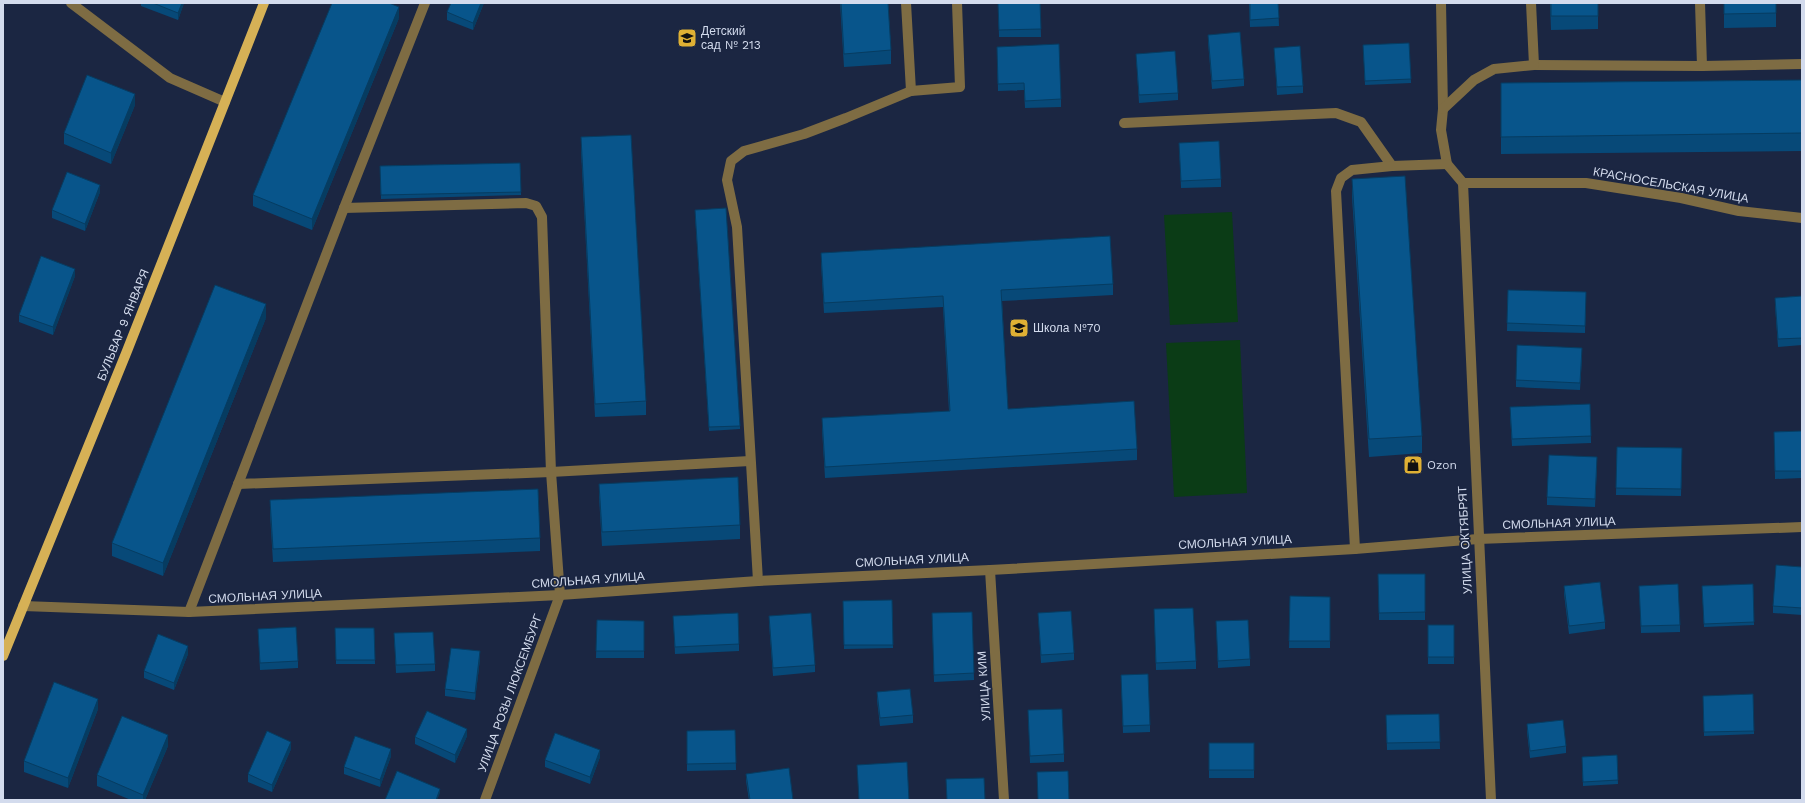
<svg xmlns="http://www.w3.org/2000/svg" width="1805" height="803" font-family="'Work Sans',sans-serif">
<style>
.green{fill:#0b3c16}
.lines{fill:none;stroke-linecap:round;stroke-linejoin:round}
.minor{stroke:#7e6c43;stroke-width:10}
.major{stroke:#d6b156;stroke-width:10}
.wall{fill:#074978}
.shaded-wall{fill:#063c61}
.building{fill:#08558b;stroke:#063c61}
.labels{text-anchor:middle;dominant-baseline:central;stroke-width:3.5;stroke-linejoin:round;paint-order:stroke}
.poi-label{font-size:12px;fill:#d3dbed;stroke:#1b2642;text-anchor:start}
.street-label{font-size:12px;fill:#d3dbed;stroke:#1b2642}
</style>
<rect width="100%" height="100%" fill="#1b2642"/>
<g class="green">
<polygon points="1232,212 1238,322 1170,325 1164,215"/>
<polygon points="1240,340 1247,493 1174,497 1166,343"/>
</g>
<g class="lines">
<g class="minor">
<polyline points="71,3 170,78 225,102"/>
<polyline points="906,3 911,91"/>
<polyline points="1441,3 1443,109 1441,130 1447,164 1463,183"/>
<polyline points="1700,3 1702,66"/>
<polyline points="1534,65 1702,66 1802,64"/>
<polyline points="1443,109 1474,80 1494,69 1534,65 1531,3"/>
<polyline points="1124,123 1336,113 1361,122 1392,166"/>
<polyline points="1463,183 1491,800"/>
<polyline points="1463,183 1586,183 1681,198 1739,211 1802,218"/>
<polyline points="344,208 526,203 536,206 542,217 551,472 560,595 485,800"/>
<polyline points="238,484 551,472 750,461"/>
<polyline points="1355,549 1336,191 1341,178 1352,170 1392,166 1447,164"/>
<polyline points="990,570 1004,800"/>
<polyline points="758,581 737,227 727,180 731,161 744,151 804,134 846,118 911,91 960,87 957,3"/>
<polyline points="23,606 189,612 560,595 758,581 990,570 1355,549 1478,539 1802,527"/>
<polyline points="189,612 344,208 425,3"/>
</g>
<polyline class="major" points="3,656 127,351 264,3"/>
</g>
<g class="wall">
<polygon points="141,3 184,3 178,20 141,6"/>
<polygon points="484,3 473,30 447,20 447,12"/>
<polygon points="840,3 888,3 891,50 891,64 844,67"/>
<polygon points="998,3 1040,3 1041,37 999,37"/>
<polygon points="1249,3 1278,3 1279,26 1250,27"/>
<polygon points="1550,3 1598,3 1598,29 1551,30"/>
<polygon points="1724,3 1776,3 1776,27 1724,28"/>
<polygon points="399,18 312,230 253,206 253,195"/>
<polygon points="1208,35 1244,79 1244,86 1212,89 1208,42"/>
<polygon points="1409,43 1411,83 1365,85 1363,45"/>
<polygon points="997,47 1061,99 1061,107 1025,108 1024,90 998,91"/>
<polygon points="1274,48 1303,86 1303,93 1277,95"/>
<polygon points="1136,54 1178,93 1178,100 1139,103"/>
<polygon points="1802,80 1802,151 1501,154 1501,83"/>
<polygon points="135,105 111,164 64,144 64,133"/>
<polygon points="581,137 646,401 646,415 595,417 581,151"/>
<polygon points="1179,143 1221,179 1221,187 1181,188"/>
<polygon points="520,163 521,195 381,199 380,166"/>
<polygon points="1352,179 1422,436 1422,453 1369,457 1352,197"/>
<polygon points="100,192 85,231 52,218 52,210"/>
<polygon points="695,214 740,426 740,429 709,431"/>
<polygon points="821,253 1113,284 1113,295 1002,301 1008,409 1137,449 1137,460 825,478 822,429 822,418 949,411 943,307 824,313 821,263"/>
<polygon points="75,276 53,335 19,322 19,315"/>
<polygon points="1508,290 1586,292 1585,333 1507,331"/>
<polygon points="1802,296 1802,345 1778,347 1775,305 1775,298"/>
<polygon points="266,318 163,576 112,556 112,543"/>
<polygon points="1582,356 1580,390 1516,387 1516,380"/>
<polygon points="1590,404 1591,443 1512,446 1510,414"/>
<polygon points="1802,431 1802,478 1775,479 1774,432"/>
<polygon points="1617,447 1682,448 1681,496 1616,495"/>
<polygon points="1597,465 1595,507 1547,505 1547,497"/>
<polygon points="599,484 740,525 740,539 602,546 599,497"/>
<polygon points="270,500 540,538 540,551 273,562 270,514"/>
<polygon points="1802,567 1802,615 1773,613 1773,606"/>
<polygon points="1378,574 1425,574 1425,620 1379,620"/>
<polygon points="1753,584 1754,625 1704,627 1702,586"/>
<polygon points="1564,586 1605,622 1605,629 1569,634 1564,594"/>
<polygon points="1639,586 1680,625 1680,632 1641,633"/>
<polygon points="1290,596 1330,597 1330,648 1289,648"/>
<polygon points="892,600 893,648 844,649 843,601"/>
<polygon points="1154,609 1196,661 1196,669 1156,670"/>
<polygon points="972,612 974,680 934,682 932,621"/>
<polygon points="1038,613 1074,653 1074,660 1041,663"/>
<polygon points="673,616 739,644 739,651 675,654"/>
<polygon points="769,616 815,665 815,672 773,676 769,623"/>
<polygon points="597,620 644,621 644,658 596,658"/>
<polygon points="1216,621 1250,659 1250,666 1218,668"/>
<rect x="1428" y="625" width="26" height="39"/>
<polygon points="335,628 374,628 375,664 336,664"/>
<polygon points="258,629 298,661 298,668 260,670"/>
<polygon points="394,633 435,664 435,671 396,673"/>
<polygon points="188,654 174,690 144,678 144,671"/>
<polygon points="480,659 475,700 445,696 445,689"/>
<polygon points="1121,675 1150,725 1150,732 1123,733"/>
<polygon points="877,692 913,715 913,723 880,726 877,700"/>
<polygon points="1703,696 1754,731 1754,734 1704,736"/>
<polygon points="98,709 68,788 24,772 24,761"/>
<polygon points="1028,710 1064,754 1064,762 1030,763"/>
<polygon points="1439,714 1440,749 1387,750 1386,715"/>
<polygon points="1527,724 1566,746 1566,753 1530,758 1527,732"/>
<polygon points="735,730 736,770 687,771 687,731"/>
<polygon points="467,736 455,763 415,744 415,737"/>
<rect x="1209" y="743" width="45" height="35"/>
<polygon points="168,746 145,800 131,800 97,786 97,775"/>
<polygon points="291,749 272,792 248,782 248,774"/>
<polygon points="1617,755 1618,784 1583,786 1582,757"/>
<polygon points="391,756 380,787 344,774 344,767"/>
<polygon points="600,757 590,784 545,767 545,760"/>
<polygon points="746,774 793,800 749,800 746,781"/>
</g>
<g class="shaded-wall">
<polygon points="182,3 184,3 178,20 178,13"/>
<polygon points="481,3 484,3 473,30 473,23"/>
<polygon points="399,7 399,18 312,230 312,219"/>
<polygon points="135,94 135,105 111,164 111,153"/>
<polygon points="100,185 100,192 85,231 85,224"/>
<polygon points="75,269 75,276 53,335 53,327"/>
<polygon points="266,304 266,318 163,576 163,563"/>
<polygon points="188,646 188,654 174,690 174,683"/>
<polygon points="480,651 480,659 475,700 475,693"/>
<polygon points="98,699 98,709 68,788 68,778"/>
<polygon points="467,729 467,736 455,763 455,755"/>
<polygon points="168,735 168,746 145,800 143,800 143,795"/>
<polygon points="291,742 291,749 272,792 272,785"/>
<polygon points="391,749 391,756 380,787 380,780"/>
<polygon points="600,750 600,757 590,784 590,777"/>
<polygon points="440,789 440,793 437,800 436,800"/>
</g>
<g class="building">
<polygon points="153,3 182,3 178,13"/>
<polygon points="332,3 389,3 399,7 312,219 253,195"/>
<polygon points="451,3 481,3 473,23 447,12"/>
<polygon points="841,3 888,3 891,50 844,54"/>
<polygon points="998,3 1040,3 1041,29 999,30"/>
<polygon points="1250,3 1278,3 1279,18 1250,20"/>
<rect x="1551" y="3" width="47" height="13"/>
<polygon points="1724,3 1776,3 1776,13 1724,14"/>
<polygon points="1240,32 1244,79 1212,81 1208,35"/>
<polygon points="1409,43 1411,79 1365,81 1363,45"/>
<polygon points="1059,44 1061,99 1025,101 1024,83 998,84 997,47"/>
<polygon points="1300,46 1303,86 1277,87 1274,48"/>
<polygon points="1175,51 1178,93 1139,95 1136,54"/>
<polygon points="87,75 135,94 111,153 64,133"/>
<polygon points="1802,80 1802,133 1501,137 1501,83"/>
<polygon points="631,135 646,401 595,404 581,137"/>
<polygon points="1219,141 1221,179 1181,181 1179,143"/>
<polygon points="520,163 521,192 381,195 380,166"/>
<polygon points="67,172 100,185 85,224 52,210"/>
<polygon points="1405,176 1422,436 1369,439 1352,179"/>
<polygon points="726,208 740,426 709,427 695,210"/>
<polygon points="1110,236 1113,284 1001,290 1008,409 1134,401 1137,449 825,467 822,418 950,411 943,296 824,303 821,253"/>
<polygon points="41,256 75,269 53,327 19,315"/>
<polygon points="215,285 266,304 163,563 112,543"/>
<polygon points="1508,290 1586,292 1585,326 1507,323"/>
<polygon points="1802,296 1802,338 1778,339 1775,298"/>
<polygon points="1517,345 1582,348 1580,383 1516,380"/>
<polygon points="1590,404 1591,436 1512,439 1510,407"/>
<polygon points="1802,431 1802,471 1775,471 1774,432"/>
<polygon points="1617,447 1682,448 1681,489 1616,488"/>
<polygon points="1549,455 1597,457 1595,499 1547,497"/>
<polygon points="738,477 740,525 602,532 599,484"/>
<polygon points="538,489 540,538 273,549 270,500"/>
<polygon points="1776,565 1802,567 1802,608 1773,606"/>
<polygon points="1378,574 1425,574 1425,612 1379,613"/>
<polygon points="1600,582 1605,622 1569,626 1564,586"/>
<polygon points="1678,584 1680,625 1641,626 1639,586"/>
<polygon points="1753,584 1754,622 1704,624 1702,586"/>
<polygon points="1290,596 1330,597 1330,641 1289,641"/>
<polygon points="892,600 893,645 844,645 843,601"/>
<polygon points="1193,608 1196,661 1156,663 1154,609"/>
<polygon points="1071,611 1074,653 1041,655 1038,613"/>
<polygon points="972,612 974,673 934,675 932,613"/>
<polygon points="738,613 739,644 675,647 673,616"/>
<polygon points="811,613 815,665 773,668 769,616"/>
<polygon points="597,620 644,621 644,651 596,651"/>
<polygon points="1248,620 1250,659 1218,661 1216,621"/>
<rect x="1428" y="625" width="26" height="32"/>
<polygon points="296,627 298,661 260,663 258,629"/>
<polygon points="335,628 374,628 375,660 336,660"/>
<polygon points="433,632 435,664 396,665 394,633"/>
<polygon points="158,634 188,646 174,683 144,671"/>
<polygon points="451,648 480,651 475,693 445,689"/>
<polygon points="1148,674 1150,725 1123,726 1121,675"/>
<polygon points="54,682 98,699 68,778 24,761"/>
<polygon points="910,689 913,715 880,718 877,692"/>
<polygon points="1753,694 1754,731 1704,732 1703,696"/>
<polygon points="1062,709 1064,754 1030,756 1028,710"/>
<polygon points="427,711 467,729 455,755 415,737"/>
<polygon points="1439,714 1440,742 1387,743 1386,715"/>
<polygon points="122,716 168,735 143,795 97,775"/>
<polygon points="1563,720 1566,746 1530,751 1527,724"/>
<polygon points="735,730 736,763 687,764 687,731"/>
<polygon points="267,731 291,742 272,785 248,774"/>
<polygon points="555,733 600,750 590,777 545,760"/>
<polygon points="355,736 391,749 380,780 344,767"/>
<rect x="1209" y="743" width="45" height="27"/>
<polygon points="1617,755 1618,780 1583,782 1582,757"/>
<polygon points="907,762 909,800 859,800 857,765"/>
<polygon points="789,768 793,800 750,800 746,774"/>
<polygon points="397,771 440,789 436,800 385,800"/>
<polygon points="1068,771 1069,800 1038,800 1037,772"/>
<polygon points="984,778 985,800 947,800 946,779"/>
</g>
<defs>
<g id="school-square" transform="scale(1)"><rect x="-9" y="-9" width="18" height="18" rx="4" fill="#dfb034" stroke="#1b2642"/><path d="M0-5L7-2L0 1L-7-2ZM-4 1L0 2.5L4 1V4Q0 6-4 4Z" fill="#111"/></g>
<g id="shop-square" transform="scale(1)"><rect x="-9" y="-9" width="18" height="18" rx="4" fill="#dfb034" stroke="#1b2642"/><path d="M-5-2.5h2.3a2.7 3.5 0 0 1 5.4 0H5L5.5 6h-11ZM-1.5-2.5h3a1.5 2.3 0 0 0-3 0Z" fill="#111"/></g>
</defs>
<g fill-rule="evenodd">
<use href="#school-square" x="687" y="38"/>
<use href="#school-square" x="1019" y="328"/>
<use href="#shop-square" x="1413" y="465"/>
</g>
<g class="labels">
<g class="poi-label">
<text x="701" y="31">Детский<tspan x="701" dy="14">сад № 213</tspan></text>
<text x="1033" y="328">Школа №70</text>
<text x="1427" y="465">Ozon</text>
</g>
<g class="street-label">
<text transform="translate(1671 185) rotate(10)">КРАСНОСЕЛЬСКАЯ УЛИЦА</text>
<text transform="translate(123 325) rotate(-68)">БУЛЬВАР 9 ЯНВАРЯ</text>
<text transform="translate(1559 523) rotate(-2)">СМОЛЬНАЯ УЛИЦА</text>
<text transform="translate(1465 540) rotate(-93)">УЛИЦА ОКТЯБРЯТ</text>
<text transform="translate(1235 542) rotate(-3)">СМОЛЬНАЯ УЛИЦА</text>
<text transform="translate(912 560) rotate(-3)">СМОЛЬНАЯ УЛИЦА</text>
<text transform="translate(588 580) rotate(-4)">СМОЛЬНАЯ УЛИЦА</text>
<text transform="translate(265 596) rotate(-3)">СМОЛЬНАЯ УЛИЦА</text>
<text transform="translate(984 686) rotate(-94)">УЛИЦА КИМ</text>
<text transform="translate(510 693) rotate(-70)">УЛИЦА РОЗЫ ЛЮКСЕМБУРГ</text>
</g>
</g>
<rect width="1805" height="803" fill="none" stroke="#d3dbed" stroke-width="8"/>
</svg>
